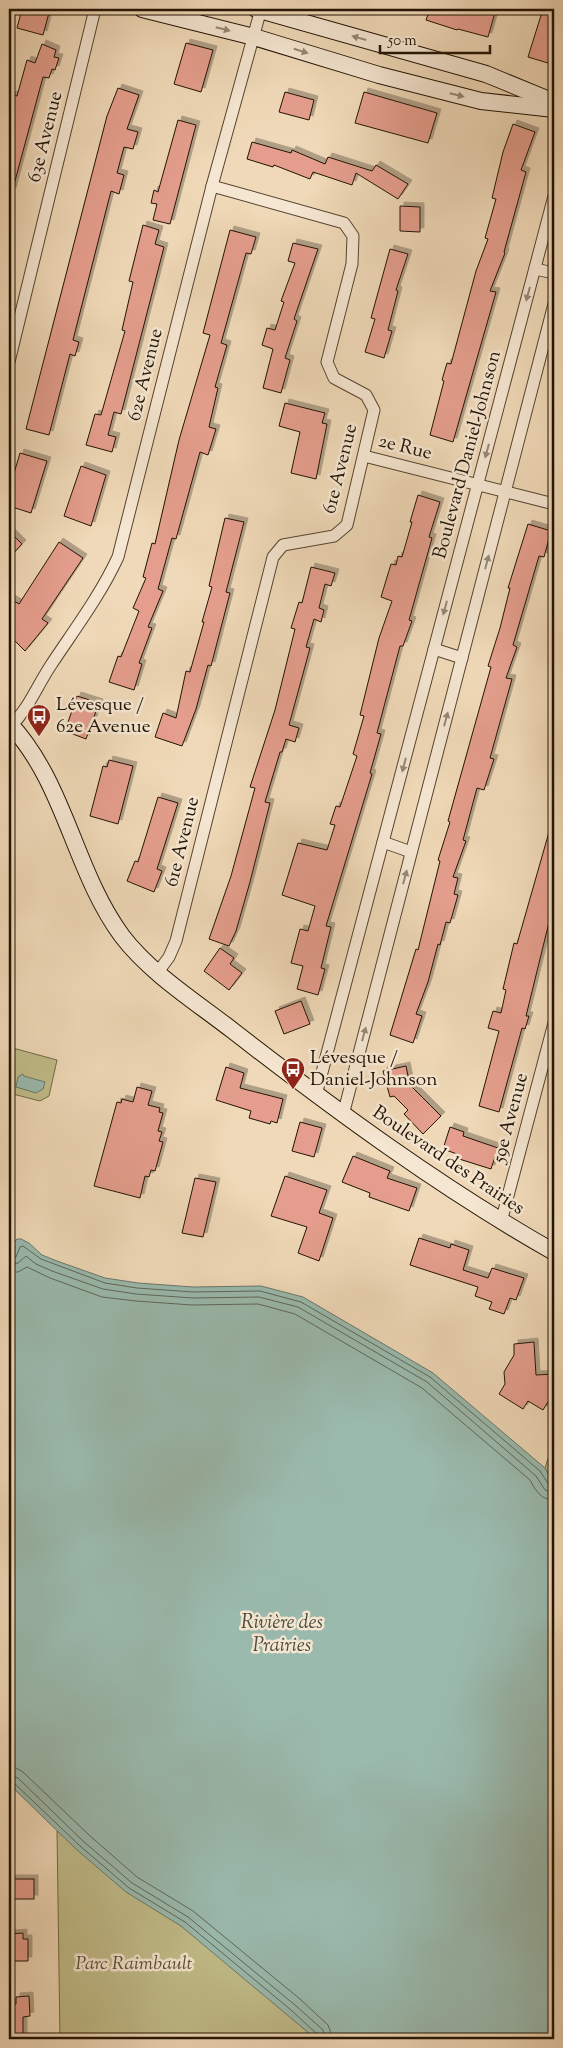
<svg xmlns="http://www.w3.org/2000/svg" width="563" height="2048" font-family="'Sorts Mill Goudy',serif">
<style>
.green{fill:#c1bd8a;stroke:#716846}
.water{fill:#9abaae;stroke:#6a776a}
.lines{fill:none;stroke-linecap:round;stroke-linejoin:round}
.shore{stroke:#5e6658;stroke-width:1}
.building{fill:#e59e8d;stroke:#211303;filter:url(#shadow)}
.street-casing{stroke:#554430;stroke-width:13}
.secondary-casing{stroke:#211303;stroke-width:18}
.street{stroke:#f5e6d1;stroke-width:11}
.secondary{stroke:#f5e6d1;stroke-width:16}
.oneway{fill:#968774}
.labels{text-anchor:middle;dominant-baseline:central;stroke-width:5;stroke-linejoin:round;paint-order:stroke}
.street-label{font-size:19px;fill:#211303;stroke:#f5e6d1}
.poi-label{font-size:19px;fill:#211303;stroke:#f5e6d1;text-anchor:start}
.park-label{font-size:19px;font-style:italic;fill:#594e32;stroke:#f5e6d1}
.water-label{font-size:20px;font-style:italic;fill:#4b4d3f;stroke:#f5e6d1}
</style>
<defs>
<filter id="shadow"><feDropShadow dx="4" dy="-4" stdDeviation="0" flood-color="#0004"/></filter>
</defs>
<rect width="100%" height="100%" fill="#f0d9b8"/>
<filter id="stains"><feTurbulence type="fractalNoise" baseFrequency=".004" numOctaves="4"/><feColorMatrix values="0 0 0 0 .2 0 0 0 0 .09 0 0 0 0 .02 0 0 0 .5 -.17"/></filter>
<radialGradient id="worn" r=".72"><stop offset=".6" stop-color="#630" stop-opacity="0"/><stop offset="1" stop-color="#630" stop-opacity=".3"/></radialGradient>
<g class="green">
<polygon points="9,1047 57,1060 49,1096 40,1101 9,1093"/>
<polygon points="554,1440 554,1485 545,1468"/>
<polygon points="57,1831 131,1876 333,2039 60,2039"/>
</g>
<g class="water">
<polygon points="23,1074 24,1076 45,1082 43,1089 36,1093 16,1087 18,1077"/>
<polygon points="17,1239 21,1239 29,1243 42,1255 57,1261 105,1278 138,1283 193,1287 261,1286 303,1297 433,1373 545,1468 554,1485 554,2039 316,2039 181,1926 126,1892 76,1849 9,1784 9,1253 12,1254 15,1248 13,1243"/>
</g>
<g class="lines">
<g class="shore">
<polyline points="9,1258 16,1257 20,1247 23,1246 41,1259 105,1283 137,1288 193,1292 260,1291 301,1302 430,1377 540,1471 549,1485 554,1486"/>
<polyline points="9,1265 18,1263 26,1256 36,1264 52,1271 103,1289 136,1294 193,1298 259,1297 298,1307 427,1382 536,1476 545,1490 554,1493"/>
<path d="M9,1272H18L27,1267L50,1278L102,1297L136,1301L192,1305L258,1304L295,1314L422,1388L530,1480C536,1491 541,1500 554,1500"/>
<polyline points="9,1767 16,1768 23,1772 89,1835 137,1877 193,1911 300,1999 328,2025 333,2039"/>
<polyline points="9,1775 18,1778 83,1841 132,1883 188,1917 295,2005 323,2030 325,2039"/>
<polyline points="9,1781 14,1783 79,1845 129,1888 185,1922 291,2010 317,2034 319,2039"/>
</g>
</g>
<g class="building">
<polygon points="22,9 50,9 43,35 17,28"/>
<polygon points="430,9 496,9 488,37 458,29 457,30 426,20"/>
<polygon points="543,9 554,9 554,42 548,63 528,57"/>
<polygon points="186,43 213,50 201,92 174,84"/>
<polygon points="42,44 56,50 54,57 59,58 55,70 52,69 49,78 43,77 12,192 9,192 9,130 14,111 9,110 9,106 12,95 17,96 27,60 35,63"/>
<polygon points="118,88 139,95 127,129 138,132 133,149 124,147 117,173 124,175 119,194 111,191 73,340 79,342 75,356 70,354 49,435 26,429 107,116"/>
<polygon points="285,92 314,100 309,120 279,112"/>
<polygon points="364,92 437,113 428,143 355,123"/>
<polygon points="178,120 196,125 170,224 153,220 157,204 151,203 154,190 158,192"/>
<polygon points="513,124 535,132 521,170 526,172 504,252 505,253 490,291 496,292 453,442 430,435 444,381 442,380 447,363 451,364 476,271 488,239 485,238 496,199 492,198 503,152"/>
<polygon points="252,142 291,153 292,150 325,164 328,157 372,171 376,165 408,184 398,199 356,173 352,185 313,172 310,179 274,165 273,167 247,159"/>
<polygon points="400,206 420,207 420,232 400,231"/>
<polygon points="143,225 159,230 155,244 164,247 121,414 114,412 108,435 116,437 112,452 86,445 95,414 101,415 125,331 122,330 133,282 129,281"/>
<polygon points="230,230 256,237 251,254 246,253 221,343 227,345 215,387 218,388 209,427 216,429 208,455 200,452 176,539 172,538 158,589 163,591 148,627 152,628 139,663 142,664 134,690 109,682 118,656 121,657 139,611 133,608 146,578 143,577 152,543 155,544 179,440 210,335 203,333"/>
<polygon points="293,243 318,249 294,319 297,321 285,358 290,360 281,393 263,388 273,349 262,345 267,328 275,330 284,302 281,301 295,263 288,261"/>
<polygon points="390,249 408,254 396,290 398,291 388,330 392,331 384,358 365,352 375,319 371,318"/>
<polygon points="285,403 325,413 322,423 327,424 316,479 291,473 300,432 279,426"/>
<polygon points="20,453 47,461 31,513 9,506 9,490"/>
<polygon points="81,466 106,475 91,526 64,516"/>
<polygon points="418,495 440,502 429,537 432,538 409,620 412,621 403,646 400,646 377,733 381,734 370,773 372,774 326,926 331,927 321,968 325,969 318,995 297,989 303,966 291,963 300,929 308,931 315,906 282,895 298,843 327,850 335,825 330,824 336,806 340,807 357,756 353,754 364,716 360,715 379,638 392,601 381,597 391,564 396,565 398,556 402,557 412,522 410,522"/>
<polygon points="225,518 244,522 226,592 230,593 211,666 208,665 196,709 182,746 155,737 163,713 176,718 186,671 190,672 204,622 202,622 212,587 209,586"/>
<polygon points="528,524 551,531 544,557 539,556 513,645 517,647 506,678 512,679 490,758 494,759 484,790 477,788 463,840 466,841 453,877 458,878 454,894 458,895 450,923 446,922 440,945 438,944 428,982 416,1014 422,1016 413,1043 390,1035 416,949 418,950 440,861 438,860 450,822 448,821 491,667 488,666 500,628 510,588 508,588"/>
<polygon points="9,531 22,544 9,558"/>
<polygon points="59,542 83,558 42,619 48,623 25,651 9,635 9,598 19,604"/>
<polygon points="311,567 335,573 331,586 325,584 319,608 324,610 321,622 314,619 306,647 310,648 289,725 299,728 295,742 286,739 282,752 280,752 265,802 270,803 250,882 236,931 229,946 209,939 231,876 255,788 250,787 275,710 295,629 291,628 299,602 302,603"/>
<polygon points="77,696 99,703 86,739 65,731"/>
<polygon points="109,760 133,766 118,824 90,816 103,766 107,767"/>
<polygon points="158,797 178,803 157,869 162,871 154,892 127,881 135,861 138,862"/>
<polygon points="551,825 554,826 554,902 526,1016 529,1016 525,1029 522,1028 499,1112 479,1106 499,1031 488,1028 493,1011 501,1013 506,990 503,989 514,943 517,944"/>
<polygon points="220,948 234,958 230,964 242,973 229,990 204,971"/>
<polygon points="301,1001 310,1024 284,1034 275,1011"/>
<polygon points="406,1066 410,1085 441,1116 423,1134 404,1114 408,1110 394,1096 390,1097 383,1071"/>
<polygon points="226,1067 244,1073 240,1088 283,1099 277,1123 271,1121 270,1124 249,1118 251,1111 216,1100"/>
<polygon points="137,1087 152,1091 148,1105 160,1108 159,1112 163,1113 158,1131 162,1132 159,1141 163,1142 155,1171 151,1170 149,1177 145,1176 140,1198 94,1186 117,1102 121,1103 122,1099 133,1102"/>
<polygon points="300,1122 322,1128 314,1157 292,1151"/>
<polygon points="450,1127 464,1132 463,1136 498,1148 491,1169 456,1158 457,1154 443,1149"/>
<polygon points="353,1156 390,1171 387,1178 417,1188 409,1211 369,1197 370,1193 342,1182"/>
<polygon points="285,1176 327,1190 319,1213 333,1218 319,1261 298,1253 307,1227 271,1216"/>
<polygon points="195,1178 216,1182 203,1237 182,1233"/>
<polygon points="419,1238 450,1248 451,1244 469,1250 463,1270 488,1278 492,1268 524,1278 516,1300 510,1298 504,1314 489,1309 492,1302 475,1296 478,1287 410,1265"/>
<polygon points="534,1342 536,1375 554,1374 549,1382 554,1385 554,1392 543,1410 528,1401 523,1409 499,1394 505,1384 504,1372 514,1355 514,1344"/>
<rect x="9" y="1879" width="25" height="20"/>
<polygon points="23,1933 23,1939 28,1939 28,1961 9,1961 9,1934"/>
<polygon points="29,1996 30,2016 23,2017 23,2039 9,2039 9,2004 16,2004 16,1997"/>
</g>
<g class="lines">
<g class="street-casing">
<g id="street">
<polyline points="535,269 554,273"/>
<polyline points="9,362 95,9"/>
<polyline points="364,456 554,504"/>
<polyline points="434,649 462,658"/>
<path d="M11,726C29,708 37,686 51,665C74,630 100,596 118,557L212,186L261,9"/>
<polyline points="383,842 411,852"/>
<polyline points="158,972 169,957 176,941 273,557 283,545 334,536 347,525 374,410 366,395 334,378 327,362 352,264 353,236 344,223 212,186"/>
<polyline points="316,1095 554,196"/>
<polyline points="343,1115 554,304"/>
<polyline points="501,1222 554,1023"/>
</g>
</g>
<g class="secondary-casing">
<g id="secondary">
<polyline points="142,9 254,37 379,75 481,101 554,109"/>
<polyline points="256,9 486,74 554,102"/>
<path d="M9,723C66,784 74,871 122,936C150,973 196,1002 232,1030C335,1110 441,1188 554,1252"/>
</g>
</g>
<use href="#street" class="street"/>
<use href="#secondary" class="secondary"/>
</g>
<defs><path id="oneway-solid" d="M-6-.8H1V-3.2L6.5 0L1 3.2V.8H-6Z" transform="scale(1.25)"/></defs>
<g class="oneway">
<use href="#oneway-solid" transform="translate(223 29) rotate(14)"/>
<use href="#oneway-solid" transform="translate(359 38) rotate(-164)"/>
<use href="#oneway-solid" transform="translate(301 51) rotate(17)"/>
<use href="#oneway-solid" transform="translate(457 95) rotate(14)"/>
<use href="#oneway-solid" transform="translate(528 294) rotate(105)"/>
<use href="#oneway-solid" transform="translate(487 451) rotate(105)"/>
<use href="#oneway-solid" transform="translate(487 562) rotate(-75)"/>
<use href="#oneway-solid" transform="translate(445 608) rotate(105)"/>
<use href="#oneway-solid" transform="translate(446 719) rotate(-75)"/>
<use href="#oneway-solid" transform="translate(404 765) rotate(105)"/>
<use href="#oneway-solid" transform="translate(405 877) rotate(-75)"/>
<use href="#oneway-solid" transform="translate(364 1034) rotate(-75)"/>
</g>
<defs>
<g id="bus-pin" transform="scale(1.25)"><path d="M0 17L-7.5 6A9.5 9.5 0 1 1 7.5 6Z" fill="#8f2418" stroke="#f5e6d1"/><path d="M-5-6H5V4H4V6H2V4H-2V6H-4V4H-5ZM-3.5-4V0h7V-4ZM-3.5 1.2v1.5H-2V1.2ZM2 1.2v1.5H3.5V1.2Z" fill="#fff"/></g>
</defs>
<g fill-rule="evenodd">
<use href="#bus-pin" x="39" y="716"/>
<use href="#bus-pin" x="293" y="1069"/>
</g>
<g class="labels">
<g class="street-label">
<text transform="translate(46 137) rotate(-76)">63e Avenue</text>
<text transform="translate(146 375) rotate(-76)">62e Avenue</text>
<text transform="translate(405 448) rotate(14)">2e Rue</text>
<text transform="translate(468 455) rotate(-75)">Boulevard Daniel-Johnson</text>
<text transform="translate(341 469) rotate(-76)">61e Avenue</text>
<text transform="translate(183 842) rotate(-76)">61e Avenue</text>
<text transform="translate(511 1118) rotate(-75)">59e Avenue</text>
<text transform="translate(448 1161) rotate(34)">Boulevard des Prairies</text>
</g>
<g class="poi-label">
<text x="56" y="705">Lévesque /<tspan x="56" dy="22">62e Avenue</tspan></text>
<text x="310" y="1058">Lévesque /<tspan x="310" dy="22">Daniel-Johnson</tspan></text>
</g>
<g class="park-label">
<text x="134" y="1964">Parc Raimbault</text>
</g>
<g class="water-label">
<text x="282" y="1623">Rivière des<tspan x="282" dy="23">Prairies</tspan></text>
</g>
</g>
<rect width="563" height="2048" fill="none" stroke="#f0d9b8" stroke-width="30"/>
<rect x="10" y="10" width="543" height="2028" fill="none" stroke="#211303" stroke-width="2.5"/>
<rect x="15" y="15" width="533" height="2018" fill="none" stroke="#211303"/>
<path d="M380 45v8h110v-8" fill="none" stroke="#211303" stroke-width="2.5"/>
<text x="388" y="45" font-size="15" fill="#211303" stroke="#f5e6d1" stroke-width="4" paint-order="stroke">50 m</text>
<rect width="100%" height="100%" filter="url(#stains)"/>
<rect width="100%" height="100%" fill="url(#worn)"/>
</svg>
